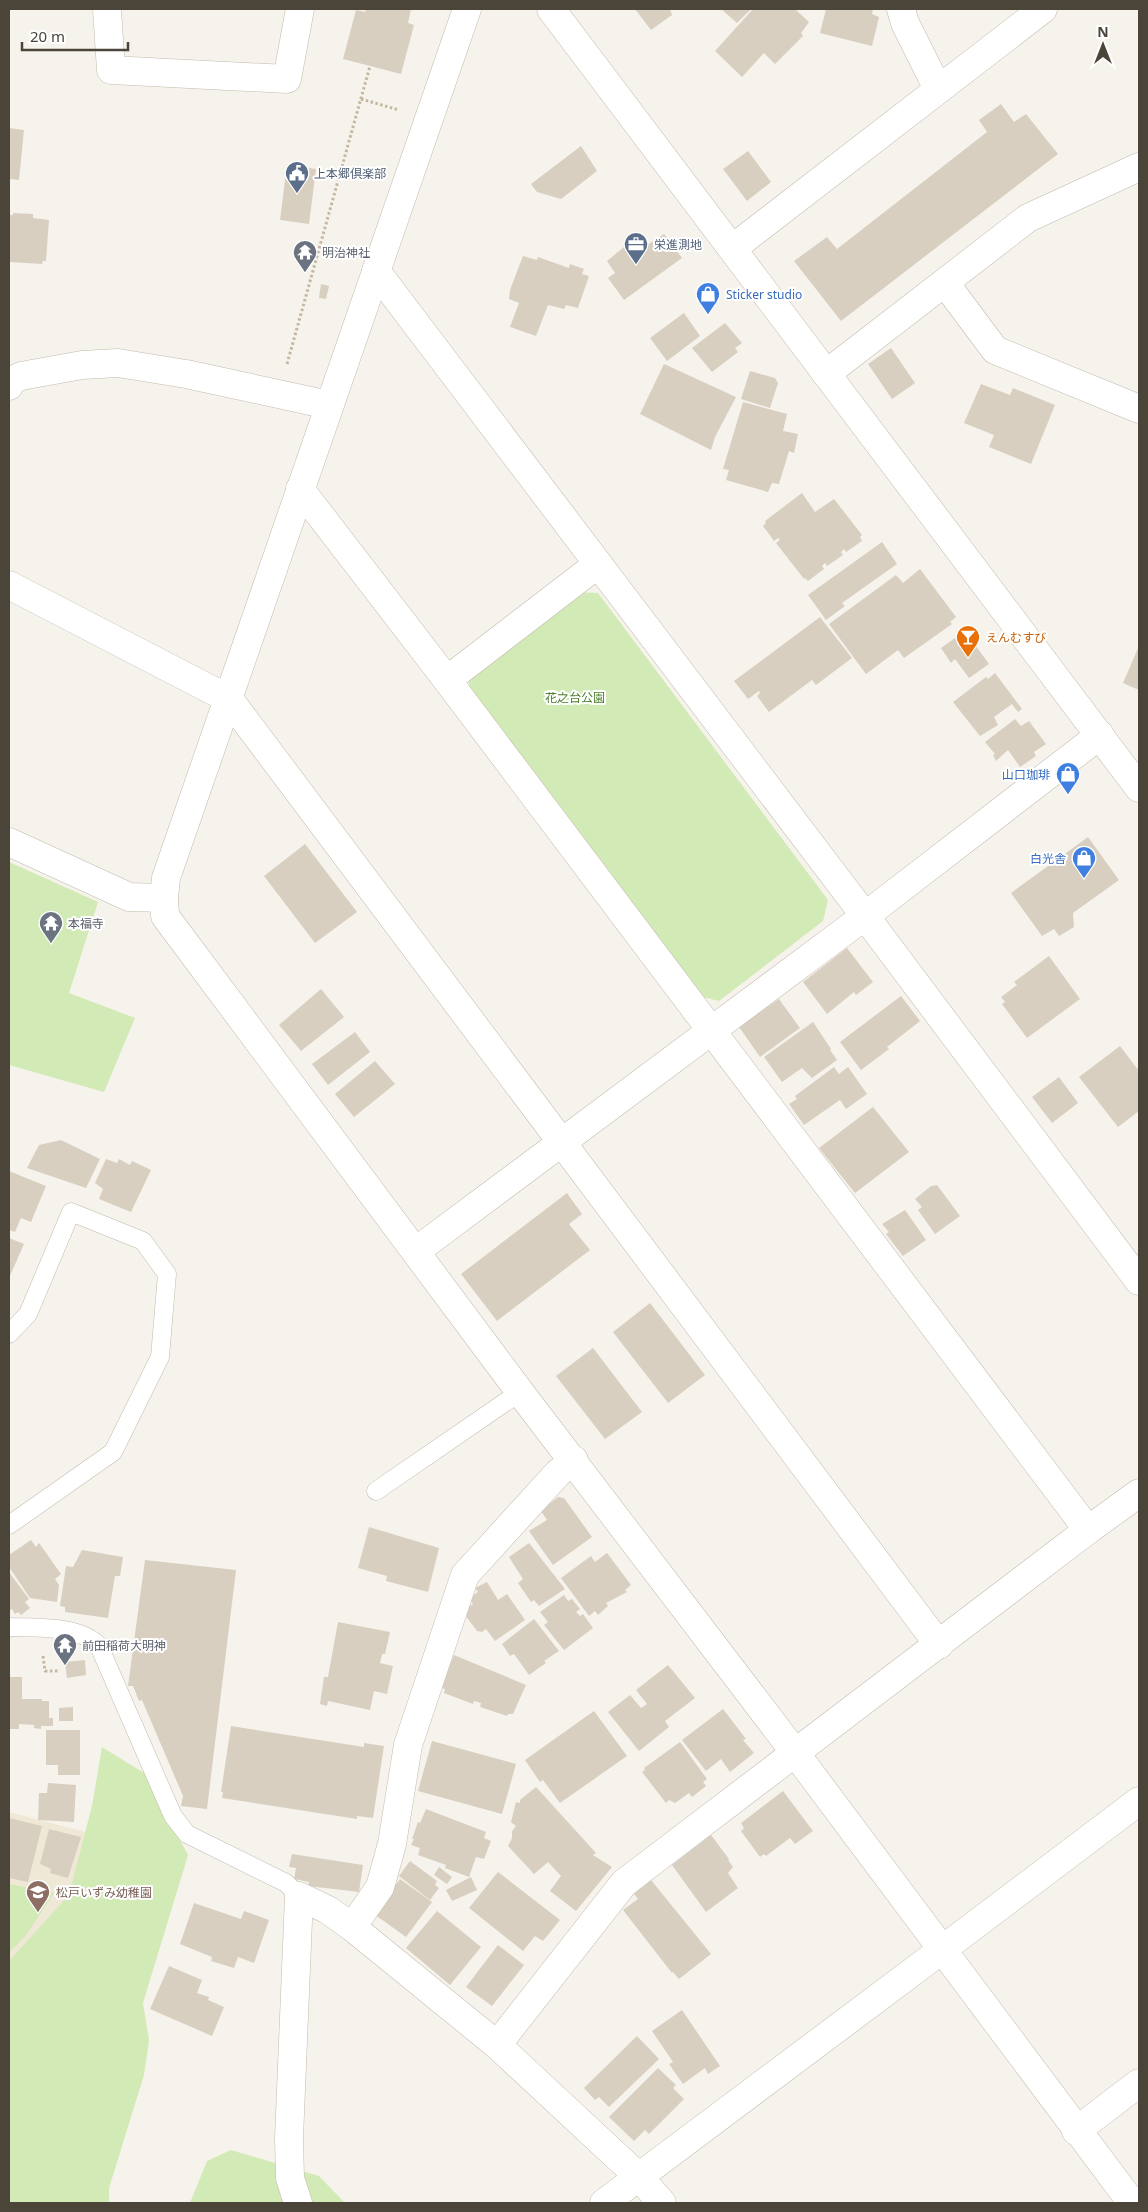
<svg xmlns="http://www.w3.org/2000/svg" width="1148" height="2212" font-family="'Noto Sans','Noto Sans JP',sans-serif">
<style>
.education{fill:#efe8d6}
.green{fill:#d2eab5}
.building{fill:#d8cfc1}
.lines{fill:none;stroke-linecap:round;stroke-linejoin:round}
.service-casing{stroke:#c2bbae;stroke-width:19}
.minor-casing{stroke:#c2bbae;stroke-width:29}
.tertiary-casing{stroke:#c2bbae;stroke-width:29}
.path{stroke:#c4b79f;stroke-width:3;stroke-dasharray:2.5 2.5;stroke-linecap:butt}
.service{stroke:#fff;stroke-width:18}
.minor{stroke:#fff;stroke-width:28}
.tertiary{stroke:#fff;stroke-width:28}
.labels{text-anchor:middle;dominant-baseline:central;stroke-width:4;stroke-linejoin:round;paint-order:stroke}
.service-label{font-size:12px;fill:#4e5e75;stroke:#fff;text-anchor:start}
.worship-label{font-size:12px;fill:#5b616d;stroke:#fff;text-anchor:start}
.shop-label{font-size:12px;fill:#366cbe;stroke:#fff;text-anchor:end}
.food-label{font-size:12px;fill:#c56008;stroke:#fff;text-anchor:start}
.park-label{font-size:12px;fill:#4a7f2a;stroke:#fff}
.education-label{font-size:12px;fill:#785e54;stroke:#fff;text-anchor:start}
</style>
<rect width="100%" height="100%" fill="#f6f3ec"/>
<polygon class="education" points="9,1812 97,1835 83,1890 9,1975"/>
<g class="green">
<polygon points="573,592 598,593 828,900 823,921 719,1001 699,996 469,690 469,671"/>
<polygon points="9,862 98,902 69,993 135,1018 104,1092 9,1065"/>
<polygon points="102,1747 144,1773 188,1855 143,2003 149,2040 144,2075 109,2188 109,2203 9,2203 9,1961 69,1895 92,1806"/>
<polygon points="9,1884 54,1893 24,1938 9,1952"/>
<polygon points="231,2150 319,2176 345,2203 190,2203 207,2161"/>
</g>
<g class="building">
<polygon points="366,9 411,9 408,23 414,25 401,74 343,59 356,10 365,12"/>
<polygon points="635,9 670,9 672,15 651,30"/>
<polygon points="721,9 751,9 737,23"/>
<polygon points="753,9 795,9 809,22 801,33 803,36 775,64 764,53 742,77 715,51"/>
<polygon points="826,9 873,9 872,14 879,17 872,46 820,33"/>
<polygon points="1001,104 1014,122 1026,114 1058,154 841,321 794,261 827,237 837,249 987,132 979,120"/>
<polygon points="9,128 24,130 19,180 9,179"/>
<polygon points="581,146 597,171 561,199 537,192 531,184"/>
<polygon points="748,151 771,182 747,201 723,169"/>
<polygon points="287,165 316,169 309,224 280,220"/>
<polygon points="13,213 33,214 33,218 49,220 46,261 43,261 42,264 9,262 9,215 13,215"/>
<polygon points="640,234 647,245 664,234 682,258 624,300 608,278 615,273 607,261"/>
<polygon points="523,256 537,260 538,257 569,268 570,264 584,269 582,274 589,276 578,308 566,305 564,309 548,305 536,336 510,327 519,303 509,299 510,290"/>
<polygon points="321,284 329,286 326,299 319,298"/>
<polygon points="684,313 700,336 667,361 650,338"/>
<polygon points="725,323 742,343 735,348 738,352 712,372 692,348"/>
<polygon points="891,348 915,383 892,399 868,364"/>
<polygon points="664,364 736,397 715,437 711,450 640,414"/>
<polygon points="750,371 775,378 778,383 770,408 741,399"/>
<polygon points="981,384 1010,395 1013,388 1055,405 1031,464 989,447 994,435 964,423"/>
<polygon points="743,402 787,414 783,431 798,434 794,453 789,451 779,484 772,483 768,492 726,480 729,470 723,469"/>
<polygon points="802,493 815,512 834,499 862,535 860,537 862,541 846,552 844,549 841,552 843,555 827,566 825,563 822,566 824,569 808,581 805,578 804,579 776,543 780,540 778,538 774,541 763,526 766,523 765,521"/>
<polygon points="882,542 897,564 842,603 845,606 826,620 808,595"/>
<polygon points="920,569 956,617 950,622 952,624 904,658 898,650 866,674 829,624 896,575 903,583"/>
<polygon points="820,617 852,658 816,685 812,680 769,712 757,696 760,693 759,691 748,699 734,681"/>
<polygon points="965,631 989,664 969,678 955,659 951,663 941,648"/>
<polygon points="1139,646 1139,690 1123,683"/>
<polygon points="995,673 1022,709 1018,712 1012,704 994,717 998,725 980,736 953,702 986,677 988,679"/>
<polygon points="1015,719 1021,726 1029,721 1046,744 1034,752 1036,756 1020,767 1008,750 996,761 993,755 995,754 985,742"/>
<polygon points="1088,837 1119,880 1073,913 1074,927 1059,936 1054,929 1042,936 1011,893"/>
<polygon points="305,844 357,912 315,943 264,876"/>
<polygon points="847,948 873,982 856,995 854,992 827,1014 803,982"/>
<polygon points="1049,956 1080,999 1027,1038 1002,1004 1005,1002 1001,997 1017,985 1014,982"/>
<polygon points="321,989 344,1017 301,1051 279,1025"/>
<polygon points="901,996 920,1021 887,1047 889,1049 861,1070 840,1042"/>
<polygon points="779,999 800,1028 760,1057 739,1027"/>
<polygon points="813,1022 831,1049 830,1050 837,1060 812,1078 802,1068 782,1082 764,1057"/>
<polygon points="355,1032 370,1052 328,1085 312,1064"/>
<polygon points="1120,1046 1139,1071 1139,1111 1118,1127 1079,1077"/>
<polygon points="375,1061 395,1084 354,1117 335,1094"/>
<polygon points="834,1067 839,1074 848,1067 867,1094 846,1109 840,1100 804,1125 789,1104 797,1099 795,1096"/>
<polygon points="1059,1077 1078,1103 1052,1123 1032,1097"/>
<polygon points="873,1107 909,1152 855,1193 819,1148"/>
<polygon points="61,1140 100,1159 86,1188 27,1168 39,1145"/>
<polygon points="106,1159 117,1163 119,1159 130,1165 132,1161 151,1170 131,1212 99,1199 103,1189 95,1183"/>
<polygon points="9,1171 46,1186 31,1222 21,1218 15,1232 9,1230"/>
<polygon points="937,1185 960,1216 935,1234 918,1210 922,1207 915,1199 931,1186"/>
<polygon points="567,1193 582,1214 569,1224 590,1250 497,1321 461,1274"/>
<polygon points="905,1210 926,1240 903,1256 886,1234 889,1232 882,1224"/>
<polygon points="9,1238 24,1244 9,1278"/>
<polygon points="650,1303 705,1375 668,1403 613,1332"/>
<polygon points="593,1348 642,1412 605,1439 556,1376"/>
<polygon points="558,1497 564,1498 592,1537 553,1565 529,1531 547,1520 541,1511"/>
<polygon points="369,1527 439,1548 428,1592 386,1581 387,1576 358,1568"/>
<polygon points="31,1540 36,1547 39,1543 61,1574 55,1579 59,1585 57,1602 30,1598 9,1567 9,1555"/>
<polygon points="529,1543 565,1589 539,1606 534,1600 531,1602 518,1583 523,1579 509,1557"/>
<polygon points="82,1550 123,1557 120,1576 115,1576 108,1618 65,1612 65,1607 60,1606 66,1566 73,1567"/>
<polygon points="607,1553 631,1585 625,1590 627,1592 606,1603 608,1606 598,1615 595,1611 589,1616 561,1578 591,1556 595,1562"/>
<polygon points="145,1560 236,1570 207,1809 181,1806 183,1796 142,1700 139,1701 133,1686 128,1686"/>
<polygon points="9,1572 29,1599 25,1602 30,1608 21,1615 18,1612 15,1614 12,1609 9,1611"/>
<polygon points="487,1582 498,1600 507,1594 525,1620 495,1641 486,1629 482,1632 477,1631 465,1615 465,1609 473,1604 469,1598 478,1592 475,1588"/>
<polygon points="564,1595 568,1601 572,1599 580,1609 576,1612 580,1616 583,1614 593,1628 564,1650 544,1625 548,1622 540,1612"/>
<polygon points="534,1619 559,1651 544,1661 546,1663 529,1675 514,1654 510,1656 502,1644"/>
<polygon points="338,1622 390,1632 385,1654 382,1654 380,1663 393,1666 387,1694 374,1691 370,1710 328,1701 327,1706 320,1704 324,1677 328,1677"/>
<polygon points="454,1655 526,1685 513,1714 508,1714 507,1716 480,1707 481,1703 474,1701 473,1704 444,1693 445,1689 441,1688"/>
<polygon points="85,1660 86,1675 67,1678 65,1662"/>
<polygon points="668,1665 695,1698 665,1721 669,1727 639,1751 608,1712 630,1695 641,1708 647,1704 636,1690"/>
<polygon points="9,1677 22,1677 22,1699 42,1699 42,1701 49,1701 49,1718 53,1718 53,1726 41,1726 41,1729 34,1728 34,1725 19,1724 19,1729 9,1729"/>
<polygon points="73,1707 73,1721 59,1721 59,1708"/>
<polygon points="723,1709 746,1739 743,1740 754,1753 730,1772 721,1759 706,1771 682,1740"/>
<polygon points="594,1711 627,1756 560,1803 543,1780 540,1782 525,1760"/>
<polygon points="231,1726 364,1747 364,1743 384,1746 373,1818 357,1816 357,1819 222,1798 223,1792 221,1792"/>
<polygon points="46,1730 80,1730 80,1775 58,1775 58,1765 46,1765"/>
<polygon points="432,1741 516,1764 502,1814 418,1791"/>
<polygon points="680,1742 707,1779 703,1782 706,1786 692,1797 689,1793 675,1803 669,1800 666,1803 642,1772 645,1770 644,1768"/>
<polygon points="48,1783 76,1785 74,1822 38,1820 39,1793 47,1793"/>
<polygon points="536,1787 596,1853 593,1855 612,1867 576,1911 550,1891 561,1876 548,1862 534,1874 508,1846 512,1838 512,1831 516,1826 511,1822 516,1802 520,1803 520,1800"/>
<polygon points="783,1791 813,1831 795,1844 790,1838 766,1856 764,1854 760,1857 741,1831 744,1828 741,1823"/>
<polygon points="426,1809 486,1832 484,1838 491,1841 484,1859 476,1857 469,1877 445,1868 446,1865 418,1855 420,1848 411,1845 414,1839 412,1839 418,1822 420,1823"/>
<polygon points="9,1818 42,1826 28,1882 9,1878"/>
<polygon points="49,1829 81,1837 68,1878 50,1873 51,1869 40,1864"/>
<polygon points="711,1835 729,1859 728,1860 733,1867 728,1873 738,1888 706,1912 672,1865"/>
<polygon points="292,1854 363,1865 359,1892 308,1886 309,1882 294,1879 296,1868 289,1867"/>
<polygon points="410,1861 437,1881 435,1885 439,1888 430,1900 399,1876"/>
<polygon points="439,1867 452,1877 447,1884 434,1875"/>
<polygon points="498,1872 560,1920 543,1941 535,1936 523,1951 469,1908"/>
<polygon points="471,1877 477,1890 452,1901 446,1890"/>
<polygon points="400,1879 432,1902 406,1937 374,1914"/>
<polygon points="651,1880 711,1954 679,1979 673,1972 672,1973 623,1910 638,1899 634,1894"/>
<polygon points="194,1903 241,1919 244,1911 269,1920 254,1963 238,1957 234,1968 211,1961 212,1957 180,1944"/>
<polygon points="437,1911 481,1947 450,1985 406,1948"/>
<polygon points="498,1945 524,1965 492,2006 466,1987"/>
<polygon points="169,1966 202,1980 197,1993 209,1997 208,2000 224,2007 212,2036 150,2009"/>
<polygon points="682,2010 720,2066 708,2074 705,2068 683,2084 669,2064 673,2062 652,2031"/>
<polygon points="637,2036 659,2059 609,2107 599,2097 595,2100 584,2088"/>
<polygon points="658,2068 676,2085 673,2088 684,2099 649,2134 645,2130 634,2141 609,2117"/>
</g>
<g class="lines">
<g class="service-casing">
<g id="service">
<polyline points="9,1334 28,1314 71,1212 143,1241 167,1274 160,1357 113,1452 9,1525"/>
<polyline points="376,1491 520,1392"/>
<path d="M9,1627C36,1628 80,1625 99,1646L173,1816L187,1834L286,1883L299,1896"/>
</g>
</g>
<g class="minor-casing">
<g id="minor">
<polyline points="107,9 111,70 287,79 300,9"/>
<polyline points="467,9 166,878 164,898 165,916 520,1392 796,1754 1132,2203"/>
<polyline points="901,9 905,23 938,89"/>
<polyline points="376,271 865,916 1139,1281"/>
<polyline points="945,283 995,350 1139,409"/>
<polyline points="826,374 1028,218 1139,167"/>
<polyline points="9,386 11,381 21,376 82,365 118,363 186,374 329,405"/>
<polyline points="300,489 447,680 1088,1530"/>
<polyline points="9,585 229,699 939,1645"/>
<polyline points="447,680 598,564"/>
<polyline points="9,842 129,897 164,898"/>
<polyline points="416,1251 865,916 1100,735"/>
<polyline points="352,1927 380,1887 392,1844 408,1745 465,1575 558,1473 574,1460"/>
<polyline points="943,1949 1139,1801"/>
<polyline points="497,2045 624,1883 1088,1530 1139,1493"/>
<polyline points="1076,2131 1139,2083"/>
<polyline points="298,2203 290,2178 289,2138 299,1896 328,1910 352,1927 497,2045 639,2177 662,2203"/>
</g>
</g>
<g class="tertiary-casing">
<g id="tertiary">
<polyline points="551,9 1139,788"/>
<polyline points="733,248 1043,9"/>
<polyline points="604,2203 943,1949"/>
</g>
</g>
<g class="path">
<polyline points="361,99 399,110"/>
<polyline points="287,364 370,66"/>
<polyline points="43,1656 45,1671 60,1671"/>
</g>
<use href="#service" class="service"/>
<use href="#minor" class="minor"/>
<use href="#tertiary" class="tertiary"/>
</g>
<defs>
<g id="civic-pin" transform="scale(1.25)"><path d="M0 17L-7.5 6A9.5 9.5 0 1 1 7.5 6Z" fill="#5c6f8a" stroke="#fff"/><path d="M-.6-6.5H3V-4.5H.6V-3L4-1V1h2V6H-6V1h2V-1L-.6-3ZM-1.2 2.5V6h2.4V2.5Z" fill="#fff"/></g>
<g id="office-pin" transform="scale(1.25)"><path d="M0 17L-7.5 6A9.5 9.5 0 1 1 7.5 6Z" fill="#5c6f8a" stroke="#fff"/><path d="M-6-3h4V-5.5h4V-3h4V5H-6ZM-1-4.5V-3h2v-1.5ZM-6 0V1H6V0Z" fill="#fff"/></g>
<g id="temple-pin" transform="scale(1.25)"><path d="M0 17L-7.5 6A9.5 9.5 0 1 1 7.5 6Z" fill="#6b7280" stroke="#fff"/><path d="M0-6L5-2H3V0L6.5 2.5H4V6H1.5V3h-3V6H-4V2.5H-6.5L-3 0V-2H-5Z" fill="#fff"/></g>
<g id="shop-pin" transform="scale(1.25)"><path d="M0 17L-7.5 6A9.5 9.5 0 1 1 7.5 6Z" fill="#3f7fe0" stroke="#fff"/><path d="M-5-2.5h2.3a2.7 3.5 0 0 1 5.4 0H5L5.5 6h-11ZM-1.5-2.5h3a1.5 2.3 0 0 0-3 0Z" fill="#fff"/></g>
<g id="bar-pin" transform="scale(1.25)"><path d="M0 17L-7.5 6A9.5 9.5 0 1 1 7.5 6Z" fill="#e8710a" stroke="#fff"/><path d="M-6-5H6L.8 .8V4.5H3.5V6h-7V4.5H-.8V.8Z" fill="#fff"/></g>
<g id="school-pin" transform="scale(1.25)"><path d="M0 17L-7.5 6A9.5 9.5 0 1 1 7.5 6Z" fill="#8d6e63" stroke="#fff"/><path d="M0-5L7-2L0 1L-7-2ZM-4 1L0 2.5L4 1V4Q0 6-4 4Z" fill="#fff"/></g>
</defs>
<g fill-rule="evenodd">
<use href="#civic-pin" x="297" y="173"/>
<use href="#office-pin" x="636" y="244"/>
<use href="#temple-pin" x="305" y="252"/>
<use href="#shop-pin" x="708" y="294"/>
<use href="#bar-pin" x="968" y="637"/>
<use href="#shop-pin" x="1068" y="774"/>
<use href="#shop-pin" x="1084" y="858"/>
<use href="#temple-pin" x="51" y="923"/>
<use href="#temple-pin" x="65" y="1645"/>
<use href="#school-pin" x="38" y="1892"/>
</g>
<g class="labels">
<g class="service-label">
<text x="314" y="173">上本郷倶楽部</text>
<text x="654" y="244">栄進測地</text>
</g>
<g class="worship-label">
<text x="322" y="252">明治神社</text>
<text x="68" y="923">本福寺</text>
<text x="82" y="1645">前田稲荷大明神</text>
</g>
<g class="shop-label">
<text x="726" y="294" text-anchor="start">Sticker studio</text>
<text x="1050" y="774">山口珈琲</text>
<text x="1066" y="858">白光舎</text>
</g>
<g class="food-label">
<text x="986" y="637">えんむすび</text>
</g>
<g class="park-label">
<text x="575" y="697">花之台公園</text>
</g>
<g class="education-label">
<text x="56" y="1892">松戸いずみ幼稚園</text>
</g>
</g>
<rect width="1148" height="2212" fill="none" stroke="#4b4439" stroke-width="20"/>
<g transform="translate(1103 45)" stroke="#ffffff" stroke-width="4" paint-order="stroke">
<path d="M0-4L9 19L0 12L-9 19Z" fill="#4b4439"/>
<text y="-8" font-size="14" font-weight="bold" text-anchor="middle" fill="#4b4439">N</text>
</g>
<path d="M22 42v8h106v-8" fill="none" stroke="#4b4439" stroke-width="2.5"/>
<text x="30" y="42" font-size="15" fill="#4b4439" stroke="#ffffff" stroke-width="4" paint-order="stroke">20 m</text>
</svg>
